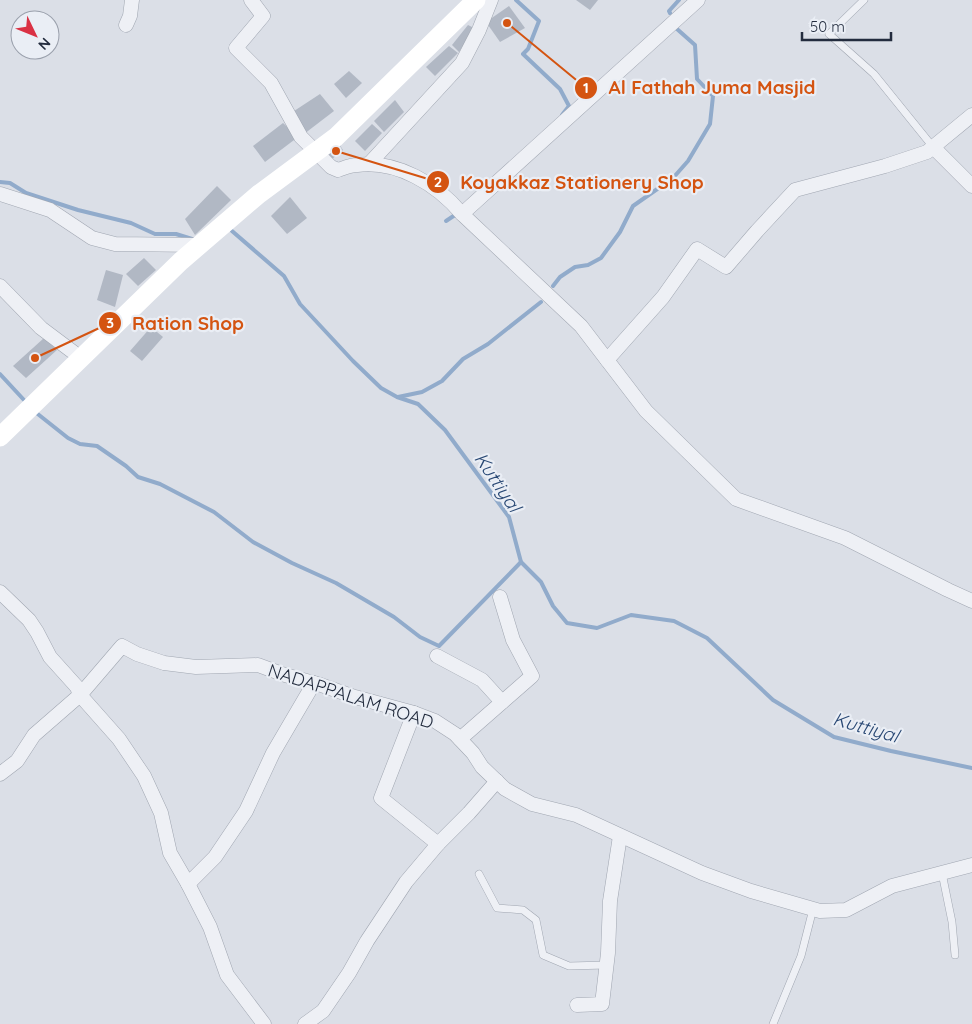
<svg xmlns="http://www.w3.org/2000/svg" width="972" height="1024" font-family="Quicksand,sans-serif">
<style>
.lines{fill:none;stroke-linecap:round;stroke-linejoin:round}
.stream{stroke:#91abcb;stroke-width:4}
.building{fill:#b1b8c4}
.service-casing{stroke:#a0a6b1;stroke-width:8}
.minor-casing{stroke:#a0a6b1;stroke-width:15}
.service{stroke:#eef0f5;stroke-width:7}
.minor{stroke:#eef0f5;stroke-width:14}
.secondary{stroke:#fff;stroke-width:19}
.labels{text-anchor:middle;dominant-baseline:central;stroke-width:4.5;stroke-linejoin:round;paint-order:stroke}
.street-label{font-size:18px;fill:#232c3e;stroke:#eaeef5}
.water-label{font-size:19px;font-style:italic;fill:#2a4975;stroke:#eaeef5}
.leader{fill:none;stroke:#d45411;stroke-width:2}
.callout-dot{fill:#d45411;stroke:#eaeef5;stroke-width:2}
.mark-label{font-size:15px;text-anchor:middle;font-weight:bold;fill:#fff}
.callout-label{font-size:19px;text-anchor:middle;font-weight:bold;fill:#d45411;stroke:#eaeef5;stroke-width:4.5;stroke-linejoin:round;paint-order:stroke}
</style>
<rect width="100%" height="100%" fill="#dbdfe7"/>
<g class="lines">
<g class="stream">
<polyline points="516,0 539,21 528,49 523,54 560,89 569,106 562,115"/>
<polyline points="670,13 669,11 679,0"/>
<polyline points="0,182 10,183 26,193 78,210 131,223 155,234 176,234 192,239"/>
<polyline points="446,221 455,215"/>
<polyline points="232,231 284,276 300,304 353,361 381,388 397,397 418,404 445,430 509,517 521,562 541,582 553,606 567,623 597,628 631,615 674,621 707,638 773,700 834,737 891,751 972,768"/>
<polyline points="553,286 560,277 575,267 588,265 601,258 620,232 633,206 673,178 688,161 710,124 713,96 697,79 695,45 677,29"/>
<polyline points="0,374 24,400"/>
<polyline points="398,397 422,392 442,381 463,359 488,344 541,302"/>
<polyline points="34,411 68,438 80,444 97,446 126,466 138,477 160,484 214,512 253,542 292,563 336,583 394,617 420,637 439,646 521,562"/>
</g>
</g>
<g class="building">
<polygon points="576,0 598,0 590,10"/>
<polygon points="509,6 525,28 500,42 486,22"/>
<polygon points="468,25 474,28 459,52 452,45"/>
<polygon points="449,46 458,53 435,76 426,67"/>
<polygon points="349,71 362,83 346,98 334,84"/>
<polygon points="320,94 334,111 304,134 291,113"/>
<polygon points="395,100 404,112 384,132 374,121"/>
<polygon points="283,123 298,137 265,162 253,146"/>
<polygon points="372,124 382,133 365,151 355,141"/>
<polygon points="339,144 343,150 332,159 327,154"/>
<polygon points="217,186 231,200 195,235 185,219"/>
<polygon points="290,197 307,218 287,234 271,216"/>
<polygon points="144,258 156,270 138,286 126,274"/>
<polygon points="106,270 123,275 115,307 97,300"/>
<polygon points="151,327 163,337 142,361 130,351"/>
<polygon points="44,338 57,350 26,378 13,366"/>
</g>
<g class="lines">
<g class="service-casing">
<g id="service">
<polyline points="864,0 829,34 874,74 933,147"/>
<polyline points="942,873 952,922 955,955"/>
<polyline points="479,874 497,908 523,910 536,920 543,955 569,966 606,965"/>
<polyline points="773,1024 801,956 813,909"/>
</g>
</g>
<g class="minor-casing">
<g id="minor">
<path d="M251,0L263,16L236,48L271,83L301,137L331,167L338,170C344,168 351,165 357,165C397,160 437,184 462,214"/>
<polyline points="698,0 462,214 581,326 646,411 736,499 845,538 948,590 972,601"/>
<polyline points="126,25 130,16 132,0"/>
<polyline points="933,147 972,186"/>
<polyline points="369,164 462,63 479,30 491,0"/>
<polyline points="0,194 50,210 92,238 115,244 200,245"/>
<polyline points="0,286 41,328 81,358"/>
<polyline points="607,360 663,297 697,249 726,267 757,231 795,190 885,166 927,152 972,115"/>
<polyline points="0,592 29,620 37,632 50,657 77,687 80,695 119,739 144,776 161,813 170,853 188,884 215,857 246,811 273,753 314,683"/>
<polyline points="437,656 482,680 502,702"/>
<polyline points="414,713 381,798 438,844"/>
<polyline points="460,739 532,676 513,640 500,597"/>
<polyline points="0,774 17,761 34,735 80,695 122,646 137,654 164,663 196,667 258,665 285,675 321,685 355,697 414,713 435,721 455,734 473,753 482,767 505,789 532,804 576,815 702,873 751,891 820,911 846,910 892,886 972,865"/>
<polyline points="188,884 210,927 227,975 264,1024"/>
<polyline points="577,1005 602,1004 608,953 610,901 620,836"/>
<polyline points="305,1024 323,1011 349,973 367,941 406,882 438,844 469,813 497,781"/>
</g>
</g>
<use href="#service" class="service"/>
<use href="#minor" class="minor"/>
<polyline class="secondary" points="0,437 181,261 259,194 336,137 476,0"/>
</g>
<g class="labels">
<g class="street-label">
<text transform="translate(351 696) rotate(18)">NADAPPALAM ROAD</text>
</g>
<g class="water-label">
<text transform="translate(498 482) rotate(56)">Kuttiyal</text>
<text transform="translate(866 727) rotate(16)">Kuttiyal</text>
</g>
</g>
<path class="leader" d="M507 23L586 88M336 151L438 182M35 358L110 323"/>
<g class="callout-dot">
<circle cx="507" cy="23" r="5"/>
<circle cx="336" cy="151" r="5"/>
<circle cx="35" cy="358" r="5"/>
<circle cx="586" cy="88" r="12"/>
<circle cx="438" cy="182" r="12"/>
<circle cx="110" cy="323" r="12"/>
</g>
<g class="mark-label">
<text x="586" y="93">1</text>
<text x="438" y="187">2</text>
<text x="110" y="328">3</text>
</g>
<g class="callout-label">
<text x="712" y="94">Al Fathah Juma Masjid</text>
<text x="582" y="189">Koyakkaz Stationery Shop</text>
<text x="188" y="330">Ration Shop</text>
</g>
<g transform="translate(35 35) rotate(133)"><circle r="24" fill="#eaeef5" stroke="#9aa0ac"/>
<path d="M0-4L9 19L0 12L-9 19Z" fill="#da3144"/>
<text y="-8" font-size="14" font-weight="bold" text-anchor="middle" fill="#232c3e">N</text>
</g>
<path d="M802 32v8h89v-8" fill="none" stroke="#232c3e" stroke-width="2.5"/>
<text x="810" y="32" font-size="15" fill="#232c3e" stroke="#eaeef5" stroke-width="4" paint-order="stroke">50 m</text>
</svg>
